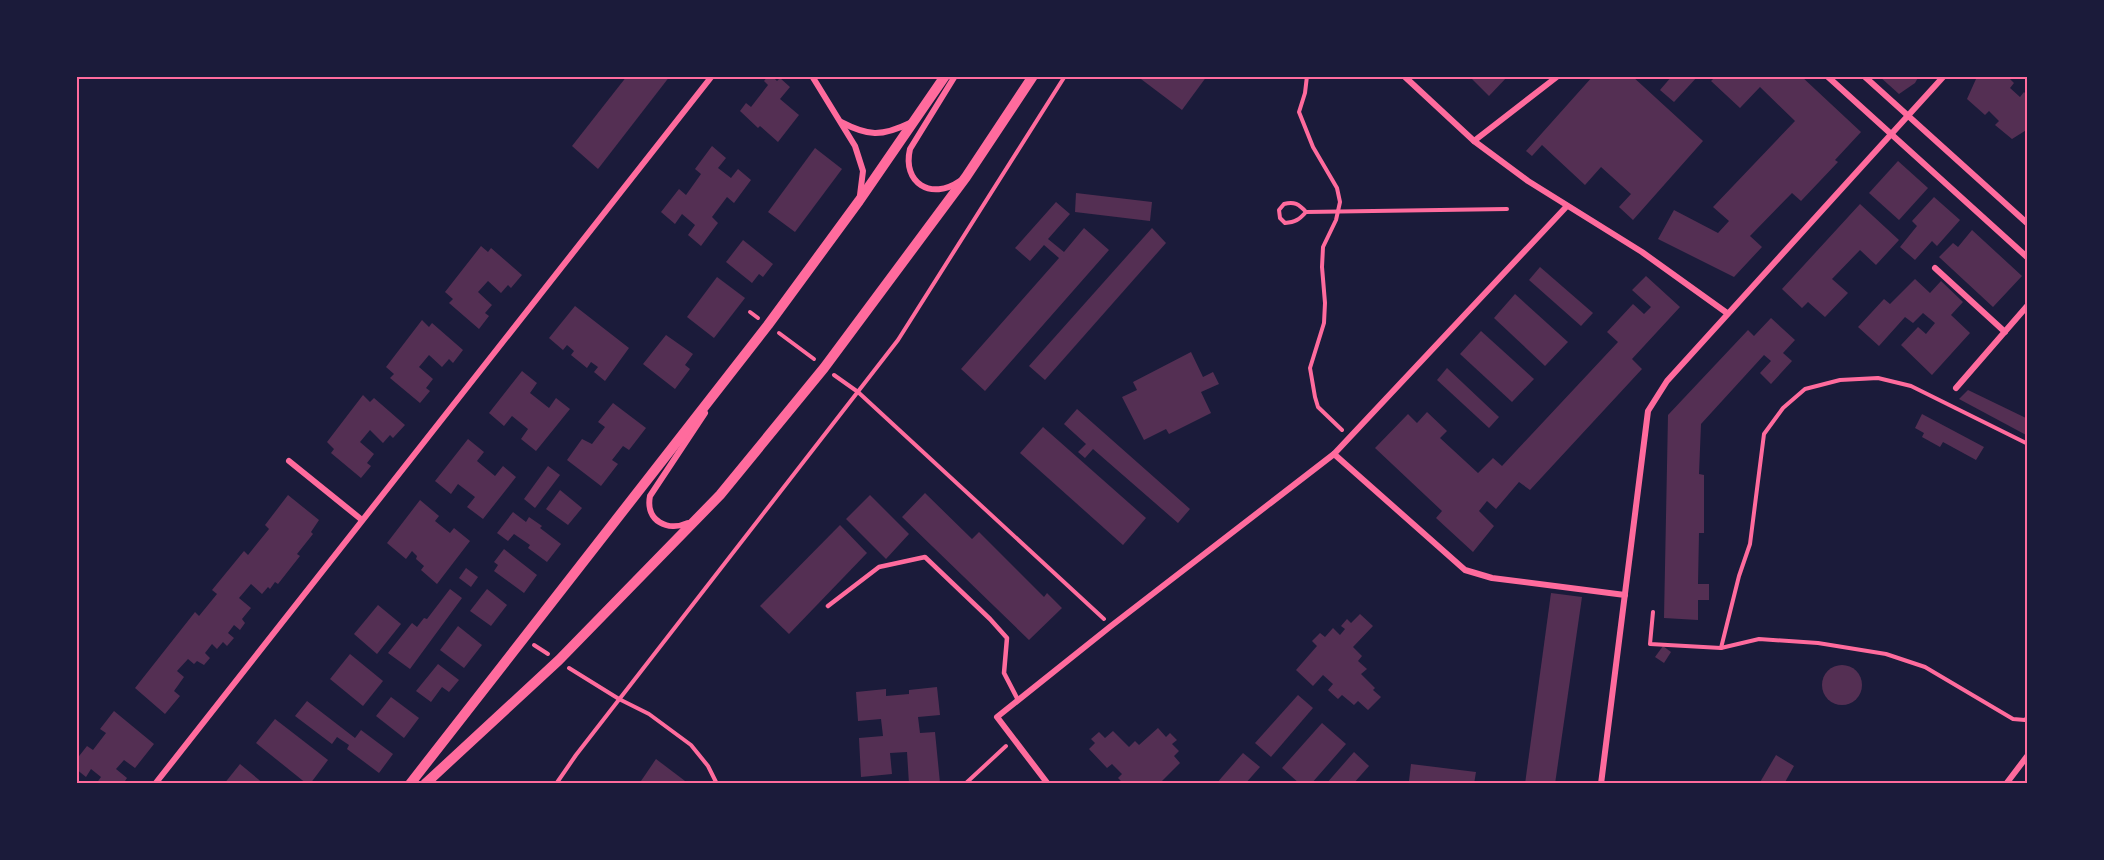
<svg xmlns="http://www.w3.org/2000/svg" width="2104" height="860" font-family="'Asap Condensed',sans-serif">
<style>
.building{fill:#542f53}
.lines{fill:none;stroke-linecap:round;stroke-linejoin:round}
.path{stroke:#ff6b9d;stroke-width:4}
.service{stroke:#ff6b9d;stroke-width:4.5}
.minor{stroke:#ff6b9d;stroke-width:6}
.tertiary{stroke:#ff6b9d;stroke-width:10}
.neatline{fill:none;stroke:#ff6b9d;stroke-width:2}
</style>
<rect width="100%" height="100%" fill="#1b1b3a"/>
<g class="building">
<polygon points="627,76 670,76 598,169 572,146"/>
<polygon points="768,76 772,76 777,81 780,78 790,87 780,99 799,115 778,142 760,126 758,128 740,111 746,103 751,107 768,85 764,81"/>
<polygon points="1137,76 1207,76 1182,110"/>
<polygon points="1469,76 1508,76 1489,96"/>
<polygon points="1593,76 1632,76 1703,141 1633,220 1619,207 1631,194 1601,167 1585,185 1542,145 1532,156 1526,151"/>
<polygon points="1672,76 1698,76 1674,102 1660,90"/>
<polygon points="1716,76 1801,76 1861,132 1835,160 1838,162 1801,201 1792,193 1750,236 1762,247 1734,277 1658,239 1674,210 1718,233 1729,221 1713,207 1795,121 1760,87 1740,108 1711,81"/>
<polygon points="1879,76 1919,76 1915,83 1899,94"/>
<polygon points="1980,76 2007,76 2014,83 2010,88 2020,97 2024,92 2028,96 2028,129 2012,139 1995,125 1999,121 1989,111 1985,115 1967,99 1976,79"/>
<polygon points="712,146 726,158 718,168 731,178 738,169 751,180 734,203 727,197 712,217 718,223 701,246 688,235 695,225 682,214 675,224 661,212 679,189 686,195 701,174 695,169"/>
<polygon points="815,148 842,169 795,232 768,212"/>
<polygon points="1898,161 1928,188 1899,220 1869,193"/>
<polygon points="1076,193 1152,202 1150,221 1075,212"/>
<polygon points="1934,197 1960,220 1937,246 1932,241 1915,260 1900,247 1917,226 1912,221"/>
<polygon points="1056,202 1070,214 1048,239 1064,252 1084,228 1109,250 985,391 961,369 1059,258 1044,245 1030,261 1015,248"/>
<polygon points="1860,204 1899,240 1876,265 1860,250 1832,279 1848,293 1825,317 1808,302 1802,308 1782,289"/>
<polygon points="1152,228 1166,243 1045,380 1029,366"/>
<polygon points="1972,230 2022,276 1993,307 1939,257 1953,243 1958,247"/>
<polygon points="743,240 773,264 763,277 759,274 752,283 726,262"/>
<polygon points="481,246 488,252 491,248 522,275 511,288 508,285 501,293 488,281 478,292 492,305 485,313 489,316 479,329 449,303 453,299 445,292"/>
<polygon points="1540,267 1593,313 1581,326 1529,280"/>
<polygon points="1646,276 1680,307 1632,359 1642,369 1530,490 1519,482 1496,509 1487,501 1479,511 1494,526 1473,552 1436,518 1442,511 1375,448 1408,414 1417,423 1427,412 1447,431 1440,438 1478,473 1493,458 1502,466 1618,342 1607,332 1633,304 1644,314 1651,307 1632,290"/>
<polygon points="717,277 745,298 714,338 687,317"/>
<polygon points="1915,279 1930,293 1941,281 1963,302 1951,315 1970,333 1932,375 1901,345 1918,327 1926,334 1935,323 1923,313 1913,323 1905,317 1879,346 1858,327 1884,299 1890,304"/>
<polygon points="1515,294 1568,342 1545,366 1494,318"/>
<polygon points="575,306 629,348 605,381 594,372 598,367 591,362 587,368 571,355 574,351 567,345 563,350 549,338"/>
<polygon points="1771,318 1795,340 1783,353 1792,361 1771,384 1760,373 1771,361 1764,355 1701,424 1699,474 1704,475 1704,533 1699,533 1698,584 1709,584 1709,600 1698,600 1698,620 1664,618 1668,415 1748,330 1754,336"/>
<polygon points="422,320 429,327 432,323 463,350 453,363 449,359 442,367 429,355 419,367 433,379 426,388 430,391 420,403 390,378 394,374 386,367"/>
<polygon points="1481,331 1534,379 1512,402 1460,354"/>
<polygon points="666,335 693,354 685,365 690,369 675,389 643,364"/>
<polygon points="1191,352 1203,377 1213,372 1219,384 1201,392 1211,413 1169,434 1166,429 1144,440 1122,397 1137,390 1133,382"/>
<polygon points="1447,368 1499,417 1489,428 1437,380"/>
<polygon points="522,371 537,383 530,393 549,408 556,398 570,409 536,451 521,439 528,429 512,416 504,426 489,413"/>
<polygon points="1968,390 2028,419 2028,436 1959,399"/>
<polygon points="363,395 370,402 374,398 405,425 393,438 390,435 383,443 370,430 360,442 374,454 367,463 371,466 361,478 331,453 334,449 327,442"/>
<polygon points="613,403 646,428 629,450 623,446 612,460 618,464 601,486 567,460 582,439 592,444 605,427 598,422"/>
<polygon points="1077,409 1190,509 1178,523 1093,449 1085,458 1078,452 1086,444 1064,424"/>
<polygon points="1922,414 1984,447 1976,460 1943,442 1940,447 1922,437 1924,433 1915,428"/>
<polygon points="1043,427 1146,518 1123,545 1020,453"/>
<polygon points="468,439 484,452 477,461 495,476 503,466 516,477 483,519 467,507 475,497 458,484 451,494 435,481"/>
<polygon points="548,466 560,475 535,508 524,499"/>
<polygon points="560,490 582,508 568,525 546,509"/>
<polygon points="925,493 972,539 979,532 1044,597 1047,593 1062,608 1029,640 902,517"/>
<polygon points="288,495 319,520 311,532 313,534 297,554 300,556 278,584 275,582 270,589 268,587 262,594 251,584 239,598 251,608 242,619 245,623 240,630 234,625 228,633 234,638 227,646 223,642 217,649 212,644 205,653 210,658 204,665 197,661 194,664 188,659 177,671 184,677 174,691 180,696 165,714 135,688 195,612 199,616 217,594 212,590 244,551 248,555 269,529 265,525"/>
<polygon points="870,495 909,534 886,559 846,519"/>
<polygon points="420,500 439,516 435,521 450,533 454,528 470,541 437,584 421,570 424,566 416,559 417,556 412,551 406,559 387,543"/>
<polygon points="513,512 526,522 529,517 542,526 540,528 561,544 547,562 528,548 530,545 514,534 508,541 497,533"/>
<polygon points="840,525 867,553 789,634 760,606"/>
<polygon points="504,549 537,575 524,593 494,571 498,565 494,562"/>
<polygon points="466,568 478,577 471,587 459,578"/>
<polygon points="450,589 462,598 410,669 388,653 412,623 417,627 424,618 427,619"/>
<polygon points="487,589 507,605 491,626 470,611"/>
<polygon points="1551,593 1582,597 1555,784 1525,784"/>
<polygon points="378,605 401,624 377,654 354,634"/>
<polygon points="1360,614 1373,626 1353,647 1362,656 1358,661 1367,669 1361,674 1375,688 1373,690 1381,697 1368,710 1358,701 1354,705 1342,695 1338,699 1328,690 1333,684 1323,675 1313,686 1296,670 1317,646 1312,641 1320,633 1325,637 1333,628 1340,635 1345,629 1341,626 1347,619 1351,623"/>
<polygon points="458,626 482,645 464,668 440,650"/>
<polygon points="1663,646 1671,652 1664,663 1655,657"/>
<polygon points="350,654 383,681 363,706 330,679"/>
<polygon points="438,664 459,680 449,692 442,687 431,702 416,691"/>
<circle cx="1842" cy="685" r="20"/>
<polygon points="937,687 940,715 918,717 920,733 935,732 940,783 909,784 907,752 890,753 892,774 861,777 859,738 883,736 881,719 858,721 856,692 886,689 886,696 909,694 909,690"/>
<polygon points="1298,695 1313,708 1271,757 1255,743"/>
<polygon points="391,697 419,718 404,738 376,716"/>
<polygon points="307,701 355,738 361,730 393,754 379,773 347,749 349,745 337,737 332,744 295,716"/>
<polygon points="114,711 154,744 135,768 124,760 116,769 127,778 123,784 96,784 101,777 91,769 86,777 76,769 76,760 87,746 93,750 106,733 100,729"/>
<polygon points="275,719 328,760 310,784 307,784 256,743"/>
<polygon points="1322,723 1346,744 1311,784 1300,784 1282,768"/>
<polygon points="1158,728 1166,737 1170,733 1177,740 1172,744 1179,751 1174,756 1180,763 1162,781 1165,784 1124,784 1118,778 1122,774 1112,764 1107,768 1089,749 1095,743 1091,739 1099,732 1105,738 1113,731 1129,747 1135,741 1139,745"/>
<polygon points="1354,752 1369,766 1353,784 1326,784"/>
<polygon points="1243,753 1260,767 1245,784 1216,784"/>
<polygon points="1776,755 1794,766 1784,784 1759,784"/>
<polygon points="656,759 689,784 639,784"/>
<polygon points="240,764 264,784 224,784"/>
<polygon points="1411,764 1476,772 1474,784 1417,784 1417,781 1409,781"/>
</g>
<g class="lines">
<g class="path">
<polyline points="1307,76 1305,93 1299,112 1313,147 1337,188 1340,202 1336,220 1323,247 1322,267 1325,303 1324,323 1310,368 1315,397 1318,407 1342,430"/>
<path d="M1306,212C1299,220 1295,222 1285,223L1280,218L1279,210L1284,204C1294,201 1299,204 1306,212L1507,209"/>
<polyline points="750,312 758,318"/>
<polyline points="779,333 814,359"/>
<polyline points="834,375 858,392 1104,619"/>
<polyline points="1653,612 1650,644 1721,648 1759,639 1818,643 1886,654 1925,667 2013,719 2025,720 2028,717"/>
<polyline points="534,645 548,654"/>
<polyline points="1721,648 1739,576 1750,544 1764,434 1783,408 1805,389 1840,380 1878,378 1911,386 2028,444"/>
<polyline points="569,668 619,699 649,714 691,745 708,766 717,784"/>
<polyline points="556,784 576,755 898,340 1065,76"/>
<polyline points="965,784 1006,746"/>
</g>
<polyline class="service" points="828,606 879,567 925,557 990,619 1007,638 1004,673 1018,700"/>
<g class="minor">
<polyline points="812,76 855,146 863,171 860,195"/>
<path d="M955,76L910,149C902,183 931,201 960,181"/>
<polyline points="1404,76 1474,141 1528,181 1642,252 1727,313"/>
<polyline points="1827,76 2028,258"/>
<polyline points="1864,76 2028,224"/>
<path d="M841,122C868,136 881,137 910,123"/>
<polyline points="1474,141 1558,76"/>
<polyline points="1935,268 2005,332"/>
<polyline points="1956,388 2028,305"/>
<polyline points="1334,454 1465,570 1492,578 1625,595"/>
<polyline points="289,461 362,520"/>
<path d="M688,523C668,532 645,521 650,496L705,413"/>
<polyline points="155,784 712,76"/>
<polyline points="1048,784 997,717 1111,626 1334,454 1567,206"/>
<polyline points="1601,784 1648,411 1667,381 1944,76"/>
<polyline points="2006,784 2028,755"/>
</g>
<g class="tertiary">
<polyline points="410,784 768,325 859,201 945,76"/>
<polyline points="425,784 559,660 720,495 824,368 966,177 1033,76"/>
</g>
</g>
<rect width="2104" height="860" fill="none" stroke="#1b1b3a" stroke-width="156"/>
<rect x="78" y="78" width="1948" height="704" class="neatline"/>
</svg>
